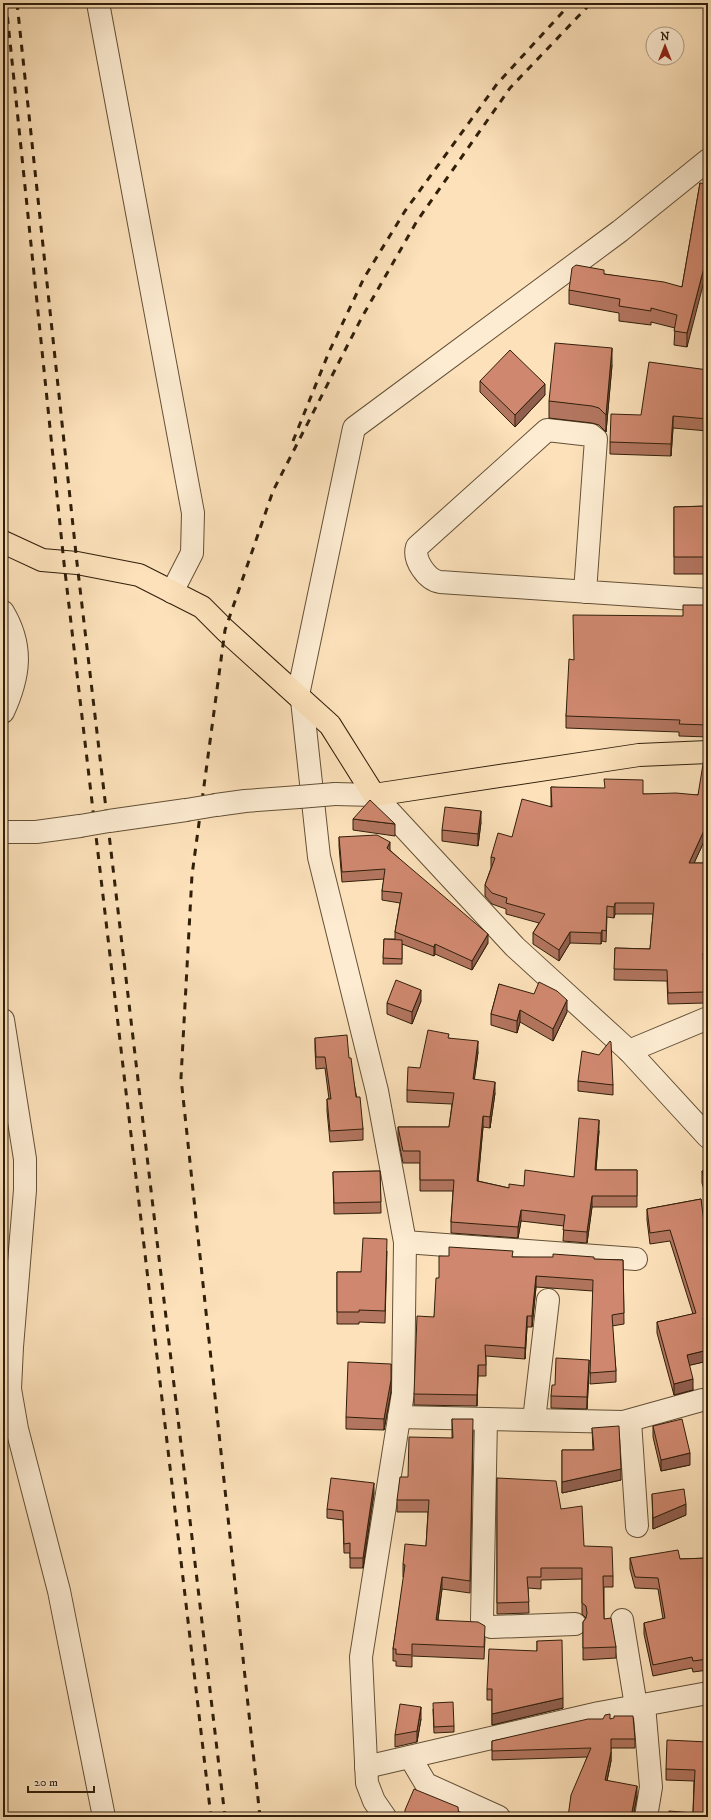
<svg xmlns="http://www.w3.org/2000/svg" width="711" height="1820" font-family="'IM FELL DW Pica',serif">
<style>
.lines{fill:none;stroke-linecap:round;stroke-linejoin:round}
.minor-casing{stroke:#645036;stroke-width:24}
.major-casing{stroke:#311f0a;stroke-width:24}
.minor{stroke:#fdecd2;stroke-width:22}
.major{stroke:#fce1ba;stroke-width:22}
.rail{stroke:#311f0a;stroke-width:3;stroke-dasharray:7 7;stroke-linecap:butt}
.minor-bridge-casing{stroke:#645036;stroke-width:24;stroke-linecap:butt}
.minor-bridge{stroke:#fdecd2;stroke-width:22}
.wall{fill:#b2755f;stroke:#311f0a}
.shaded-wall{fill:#915f4e;stroke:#311f0a}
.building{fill:#cf886f;stroke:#311f0a}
</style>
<rect width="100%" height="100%" fill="#fce1ba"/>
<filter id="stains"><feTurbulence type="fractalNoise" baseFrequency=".005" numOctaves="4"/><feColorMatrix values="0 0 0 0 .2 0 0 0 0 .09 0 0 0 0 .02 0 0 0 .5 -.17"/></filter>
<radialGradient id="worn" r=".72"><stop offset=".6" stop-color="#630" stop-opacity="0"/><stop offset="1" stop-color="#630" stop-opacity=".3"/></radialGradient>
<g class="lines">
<g class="minor-casing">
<g id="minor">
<polyline points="98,3 193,513 192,553 172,592"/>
<path d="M585,592L596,439L591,435L547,430L417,547C413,560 427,580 440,582L708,600"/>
<path d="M3,612C24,647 19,677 3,712"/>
<polyline points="298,695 354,428 620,231 708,160"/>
<polyline points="302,700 319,857 377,1091 405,1242 403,1393 361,1657 367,1783 374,1801 385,1817"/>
<polyline points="335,794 374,795 515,947 629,1051 708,1137"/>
<polyline points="216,805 245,801 299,797"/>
<polyline points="109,821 186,810"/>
<polyline points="3,832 36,832 80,826"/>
<polyline points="3,1020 25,1159 25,1190 12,1347 10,1389 17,1429 59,1591 104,1817"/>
<polyline points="629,1051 708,1018"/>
<polyline points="405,1242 636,1259"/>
<polyline points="399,1417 623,1422 702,1400"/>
<polyline points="486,1419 482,1620 485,1624 491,1627 575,1624"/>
<polyline points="534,1420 548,1300"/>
<polyline points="630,1421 637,1526"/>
<polyline points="622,1620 636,1706"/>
<polyline points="644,1705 651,1787 646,1817"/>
<polyline points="410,1757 426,1784 499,1817"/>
<polyline points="366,1767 599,1713 708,1693"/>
</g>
</g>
<g class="major-casing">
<polyline id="major" points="3,542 42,560 77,563 139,575 202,607 225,630 330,725 374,795 639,755 708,752"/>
</g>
<use href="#minor" class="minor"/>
<use href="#major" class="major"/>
<g class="rail">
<polyline points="6,3 64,563 211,1817"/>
<polyline points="17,3 77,563 225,1817"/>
<polyline points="293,441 329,352 364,278 405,211 497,84 571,3"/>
<polyline points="260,1817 181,1078 192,875 225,630 273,491 362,317 417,221 510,88 591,3"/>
</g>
<g class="minor-bridge-casing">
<g id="minor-bridge">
<polyline points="299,797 335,794"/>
<polyline points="186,810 216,805"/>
<polyline points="80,826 109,821"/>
</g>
</g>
<use href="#minor-bridge" class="minor-bridge"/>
</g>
<g class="wall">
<polygon points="700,183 687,347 674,345 675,328 651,322 651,325 619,321 619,313 569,304 569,290 604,274 682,287"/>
<polygon points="612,365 606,432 599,425 592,423 549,418 549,401"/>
<polygon points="708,370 708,431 673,428 671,456 610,454 610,442 641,415"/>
<polygon points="480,381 545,395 515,427 480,392"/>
<polygon points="708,506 708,574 674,574 674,507"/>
<polygon points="708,605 708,737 679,736 679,732 566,728 566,716 574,660 683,616"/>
<polygon points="708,758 708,835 707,835 694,863 708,863 708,964 704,964 705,1003 668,1004 667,981 614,980 615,948 650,949 653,914 615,914 614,918 607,917 606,942 602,941 601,944 570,943 559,961 533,944 533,933 539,923 506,914 506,909 492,904 485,896 485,885 491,868 491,857 512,837 551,807 551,787 643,794 698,795"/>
<polygon points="353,819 395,824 395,836 353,830"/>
<polygon points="481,822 478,846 442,841 442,830"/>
<polygon points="339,837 390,850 488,943 472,970 435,954 434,956 402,944 402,964 383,964 384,939 395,939 395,932 400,903 382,900 382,891 384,879 342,882 339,846"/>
<polygon points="499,984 567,1012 553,1041 520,1022 517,1033 491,1025 491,1014"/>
<polygon points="421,1001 412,1024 387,1014 387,1003"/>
<polygon points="315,1038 349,1058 363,1129 363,1140 330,1142 327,1111 327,1099 329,1099 325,1068 316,1069 315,1049"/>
<polygon points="449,1038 478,1052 474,1079 495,1093 490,1128 483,1127 478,1181 509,1188 524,1186 574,1177 599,1131 596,1170 637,1170 637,1207 592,1207 587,1243 563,1241 564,1226 521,1221 518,1238 451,1233 451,1222 453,1191 420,1191 420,1163 403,1163 398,1138 398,1127 449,1127 452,1104 407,1102 407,1090 420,1068"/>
<polygon points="599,1055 613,1085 613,1095 578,1091 578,1081"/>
<polygon points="708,1169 708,1202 702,1183 702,1171"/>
<polygon points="380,1171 381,1213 334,1214 333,1172"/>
<polygon points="701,1199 705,1328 708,1339 708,1361 689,1365 693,1390 674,1395 657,1333 657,1322 693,1314 670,1241 650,1244 647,1220 647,1209"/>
<polygon points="387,1251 385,1323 359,1322 359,1324 337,1324 337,1272 361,1272"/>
<polygon points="513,1257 623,1260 624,1324 612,1326 616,1371 616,1382 590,1384 593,1291 536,1287 532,1327 527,1327 525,1359 486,1356 486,1376 478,1376 477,1406 414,1405 414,1394 434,1317 439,1278"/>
<polygon points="589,1371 587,1409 551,1408 551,1396 555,1385"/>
<polygon points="391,1392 384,1430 346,1429 346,1417"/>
<polygon points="452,1419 473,1431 470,1593 442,1589 438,1620 485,1638 484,1659 412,1656 412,1667 396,1666 396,1661 393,1661 393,1649 404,1577 403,1577 403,1564 426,1546 428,1512 397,1512 397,1500 408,1477 452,1438"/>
<polygon points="653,1426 690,1465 661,1471 653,1437"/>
<polygon points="592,1428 621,1480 562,1493 562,1450 593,1450"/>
<polygon points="497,1478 561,1509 584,1546 613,1576 613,1587 604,1587 604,1619 616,1647 616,1658 583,1660 583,1622 586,1618 582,1614 582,1579 541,1580 541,1589 528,1588 529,1613 497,1614"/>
<polygon points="374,1493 363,1568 350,1568 350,1553 344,1553 343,1520 327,1518 327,1509"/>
<polygon points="652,1494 686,1515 653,1529"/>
<rect x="706" y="1502" width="2" height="33"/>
<polygon points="630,1558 680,1559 708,1558 708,1670 693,1672 692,1668 653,1676 644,1634 644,1623 663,1619 658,1589 635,1588 630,1569"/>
<polygon points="537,1641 563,1708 492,1725 492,1700 487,1700 487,1689 537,1651"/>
<polygon points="433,1709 454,1726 454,1732 434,1733"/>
<polygon points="421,1719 417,1742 395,1747 395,1735"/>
<polygon points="610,1719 635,1739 635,1748 611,1748 611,1761 607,1781 637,1796 633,1817 568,1817 587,1757 492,1760 492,1741"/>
<polygon points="708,1742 693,1813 694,1781 666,1780 666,1769"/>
</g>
<g class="shaded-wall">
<polygon points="708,252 708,266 687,347 687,333"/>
<polygon points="612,348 612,365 606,432 606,415"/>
<polygon points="545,384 545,395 515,427 515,415"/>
<polygon points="673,416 673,428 671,456 671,444"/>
<polygon points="481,811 481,822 478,846 478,834"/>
<polygon points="707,824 707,835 689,874 689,863"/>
<polygon points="390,842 390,852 387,848"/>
<polygon points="615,903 615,914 614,918 614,907"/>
<polygon points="602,930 602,941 601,944 601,933"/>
<polygon points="570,932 570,943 559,961 559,950"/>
<polygon points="488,934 488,943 472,970 472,961"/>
<polygon points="435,944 435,954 434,956 434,947"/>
<polygon points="421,990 421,1001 412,1024 412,1012"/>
<polygon points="567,1000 567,1012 553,1041 553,1029"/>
<polygon points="520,1010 520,1022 517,1033 517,1021"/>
<polygon points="478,1041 478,1052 473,1090 473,1079"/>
<polygon points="495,1082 495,1093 490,1128 490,1117"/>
<polygon points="483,1116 483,1127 477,1192 477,1181"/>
<polygon points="599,1120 599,1131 595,1181 595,1170"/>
<polygon points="592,1196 592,1207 587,1243 587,1232"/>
<polygon points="521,1210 521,1221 518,1238 518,1227"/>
<polygon points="536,1276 536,1287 532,1327 532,1316"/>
<polygon points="527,1316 527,1327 525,1359 525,1348"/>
<polygon points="708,1317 708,1327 703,1329 703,1318"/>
<polygon points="708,1350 708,1361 687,1366 687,1355"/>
<polygon points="589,1360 589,1371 587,1409 587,1397"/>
<polygon points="391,1364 391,1392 384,1430 384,1419"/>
<polygon points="478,1365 478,1376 477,1406 477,1395"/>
<polygon points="693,1379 693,1390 674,1395 674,1384"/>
<polygon points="690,1453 690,1465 661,1471 661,1460"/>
<polygon points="621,1469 621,1480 562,1493 562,1482"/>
<polygon points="374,1483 374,1493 363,1568 363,1558"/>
<polygon points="686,1504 686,1515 653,1529 653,1518"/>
<polygon points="442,1577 442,1589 436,1632 436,1620"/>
<polygon points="563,1698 563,1708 492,1725 492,1714"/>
<polygon points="421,1707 421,1719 417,1742 417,1731"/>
<polygon points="611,1752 611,1761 605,1790 605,1780"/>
<polygon points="637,1786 637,1796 633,1817 631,1817"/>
</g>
<g class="building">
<polygon points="700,183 708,184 708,252 687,333 674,331 677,315 651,308 651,311 619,306 620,299 569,290 572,268 576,265 604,270 604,274 664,282 682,287"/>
<polygon points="555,343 612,348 606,415 599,408 592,406 549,401"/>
<polygon points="510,350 545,384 515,415 480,381"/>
<polygon points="649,362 708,370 708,419 673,416 671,444 610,442 611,414 641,415"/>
<polygon points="708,506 708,557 674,557 674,507"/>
<polygon points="683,605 708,605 707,636 708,636 708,725 679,724 680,720 566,716 569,659 574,660 573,615 683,616"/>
<polygon points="704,758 708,758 708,824 707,824 689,863 708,863 708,953 703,953 705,992 668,993 667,970 614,969 615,948 650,949 654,903 615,903 614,907 607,906 606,931 602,930 601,933 570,932 559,950 533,933 545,914 506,903 507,898 492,893 485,885 495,858 491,857 498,833 512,837 522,799 552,807 551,787 605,788 604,779 643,780 643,794 676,793 698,795"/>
<polygon points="370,800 395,824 353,819"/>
<polygon points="445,807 481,811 478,834 442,830"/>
<polygon points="377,835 390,842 387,848 488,934 472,961 435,944 434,947 395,932 402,893 382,891 385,869 342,872 339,837"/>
<polygon points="384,939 402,940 402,959 383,958"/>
<polygon points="396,980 421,990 412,1012 387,1003"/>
<polygon points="539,982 557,991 567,1000 553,1029 520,1010 517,1021 491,1014 499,984 534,994"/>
<polygon points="428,1030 449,1034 448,1038 478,1041 473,1079 495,1082 490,1117 483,1116 477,1181 509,1188 509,1184 524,1186 525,1170 574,1177 579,1118 599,1120 595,1170 637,1170 637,1196 592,1196 587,1232 563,1230 565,1215 521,1210 518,1227 451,1222 454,1180 420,1180 420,1151 403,1151 398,1127 449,1127 454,1093 407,1090 408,1067 420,1068"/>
<polygon points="347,1035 349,1058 351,1058 356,1097 360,1097 363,1129 330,1131 327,1099 331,1099 325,1057 316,1057 315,1038"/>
<polygon points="610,1041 611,1042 613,1085 578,1081 582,1051 599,1055"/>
<polygon points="708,1169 708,1191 702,1171"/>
<polygon points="380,1171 381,1202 334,1203 333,1172"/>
<polygon points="701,1199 708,1253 708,1317 703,1318 708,1339 708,1350 687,1355 693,1379 674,1384 657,1322 696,1313 670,1230 650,1233 647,1209"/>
<polygon points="363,1238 387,1239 385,1311 359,1310 359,1312 337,1312 337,1272 361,1272"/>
<polygon points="449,1247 513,1251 512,1257 553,1257 553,1254 594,1257 594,1259 623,1260 624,1313 612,1315 616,1371 590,1373 593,1280 536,1276 532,1316 527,1316 525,1348 485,1345 486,1365 478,1365 477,1395 414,1394 417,1316 434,1317 436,1278 439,1278 439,1256 449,1256"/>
<polygon points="556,1358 589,1360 587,1397 551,1396 552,1385 555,1385"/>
<polygon points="348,1362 391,1364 391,1380 384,1419 346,1417"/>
<polygon points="452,1419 473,1419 470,1581 442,1577 436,1620 478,1622 485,1626 484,1647 412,1644 412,1655 396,1654 396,1649 393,1649 405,1565 403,1564 405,1544 426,1546 429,1500 397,1500 400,1477 408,1477 409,1437 453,1438"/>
<polygon points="682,1419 690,1453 661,1460 653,1426"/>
<polygon points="619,1426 621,1469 562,1482 562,1450 594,1450 592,1428"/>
<polygon points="331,1478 374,1483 363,1558 350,1558 350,1543 344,1544 343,1511 327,1509"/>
<polygon points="497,1478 556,1481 561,1509 582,1506 584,1546 612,1547 613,1576 603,1576 604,1619 611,1618 616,1647 583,1648 583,1622 586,1618 587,1613 586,1606 582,1603 582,1568 541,1568 541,1577 527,1577 529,1602 497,1603"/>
<polygon points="684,1489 686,1504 653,1518 652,1494"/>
<rect x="706" y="1502" width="2" height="21"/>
<polygon points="678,1550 680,1559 708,1558 708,1659 693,1661 692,1657 653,1665 644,1623 665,1618 658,1578 635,1577 630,1558"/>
<polygon points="562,1640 563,1698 492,1714 492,1689 487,1689 489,1649 537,1651 537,1641"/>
<polygon points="453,1702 454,1726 434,1727 433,1703"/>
<polygon points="400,1704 421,1707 417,1731 395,1735"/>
<polygon points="610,1714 610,1719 614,1718 614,1716 633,1716 635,1739 611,1739 611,1752 605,1780 637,1786 631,1817 568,1817 571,1795 591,1748 492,1751 492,1741 588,1719 603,1719 605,1715"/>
<polygon points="667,1740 708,1742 708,1817 668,1817 669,1811 693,1813 695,1770 666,1769"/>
<polygon points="414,1789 458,1807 459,1817 405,1817 405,1810"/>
<polygon points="482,1814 491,1817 482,1817"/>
</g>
<rect width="711" height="1820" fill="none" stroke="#fce1ba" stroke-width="16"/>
<rect x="4" y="4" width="703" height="1812" fill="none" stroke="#311f0a" stroke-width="2"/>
<rect x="8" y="8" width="695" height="1804" fill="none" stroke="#311f0a"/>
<g transform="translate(665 46)"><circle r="19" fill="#fdecd2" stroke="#ab9a82"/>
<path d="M0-3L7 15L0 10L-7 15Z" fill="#8f2418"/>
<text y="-6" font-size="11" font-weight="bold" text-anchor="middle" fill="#311f0a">N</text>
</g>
<path d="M28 1786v6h66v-6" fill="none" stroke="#311f0a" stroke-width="2"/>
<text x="34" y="1786" font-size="12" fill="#311f0a" stroke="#fdecd2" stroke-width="3" paint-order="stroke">20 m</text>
<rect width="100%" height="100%" filter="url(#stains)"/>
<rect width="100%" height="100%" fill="url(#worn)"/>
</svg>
